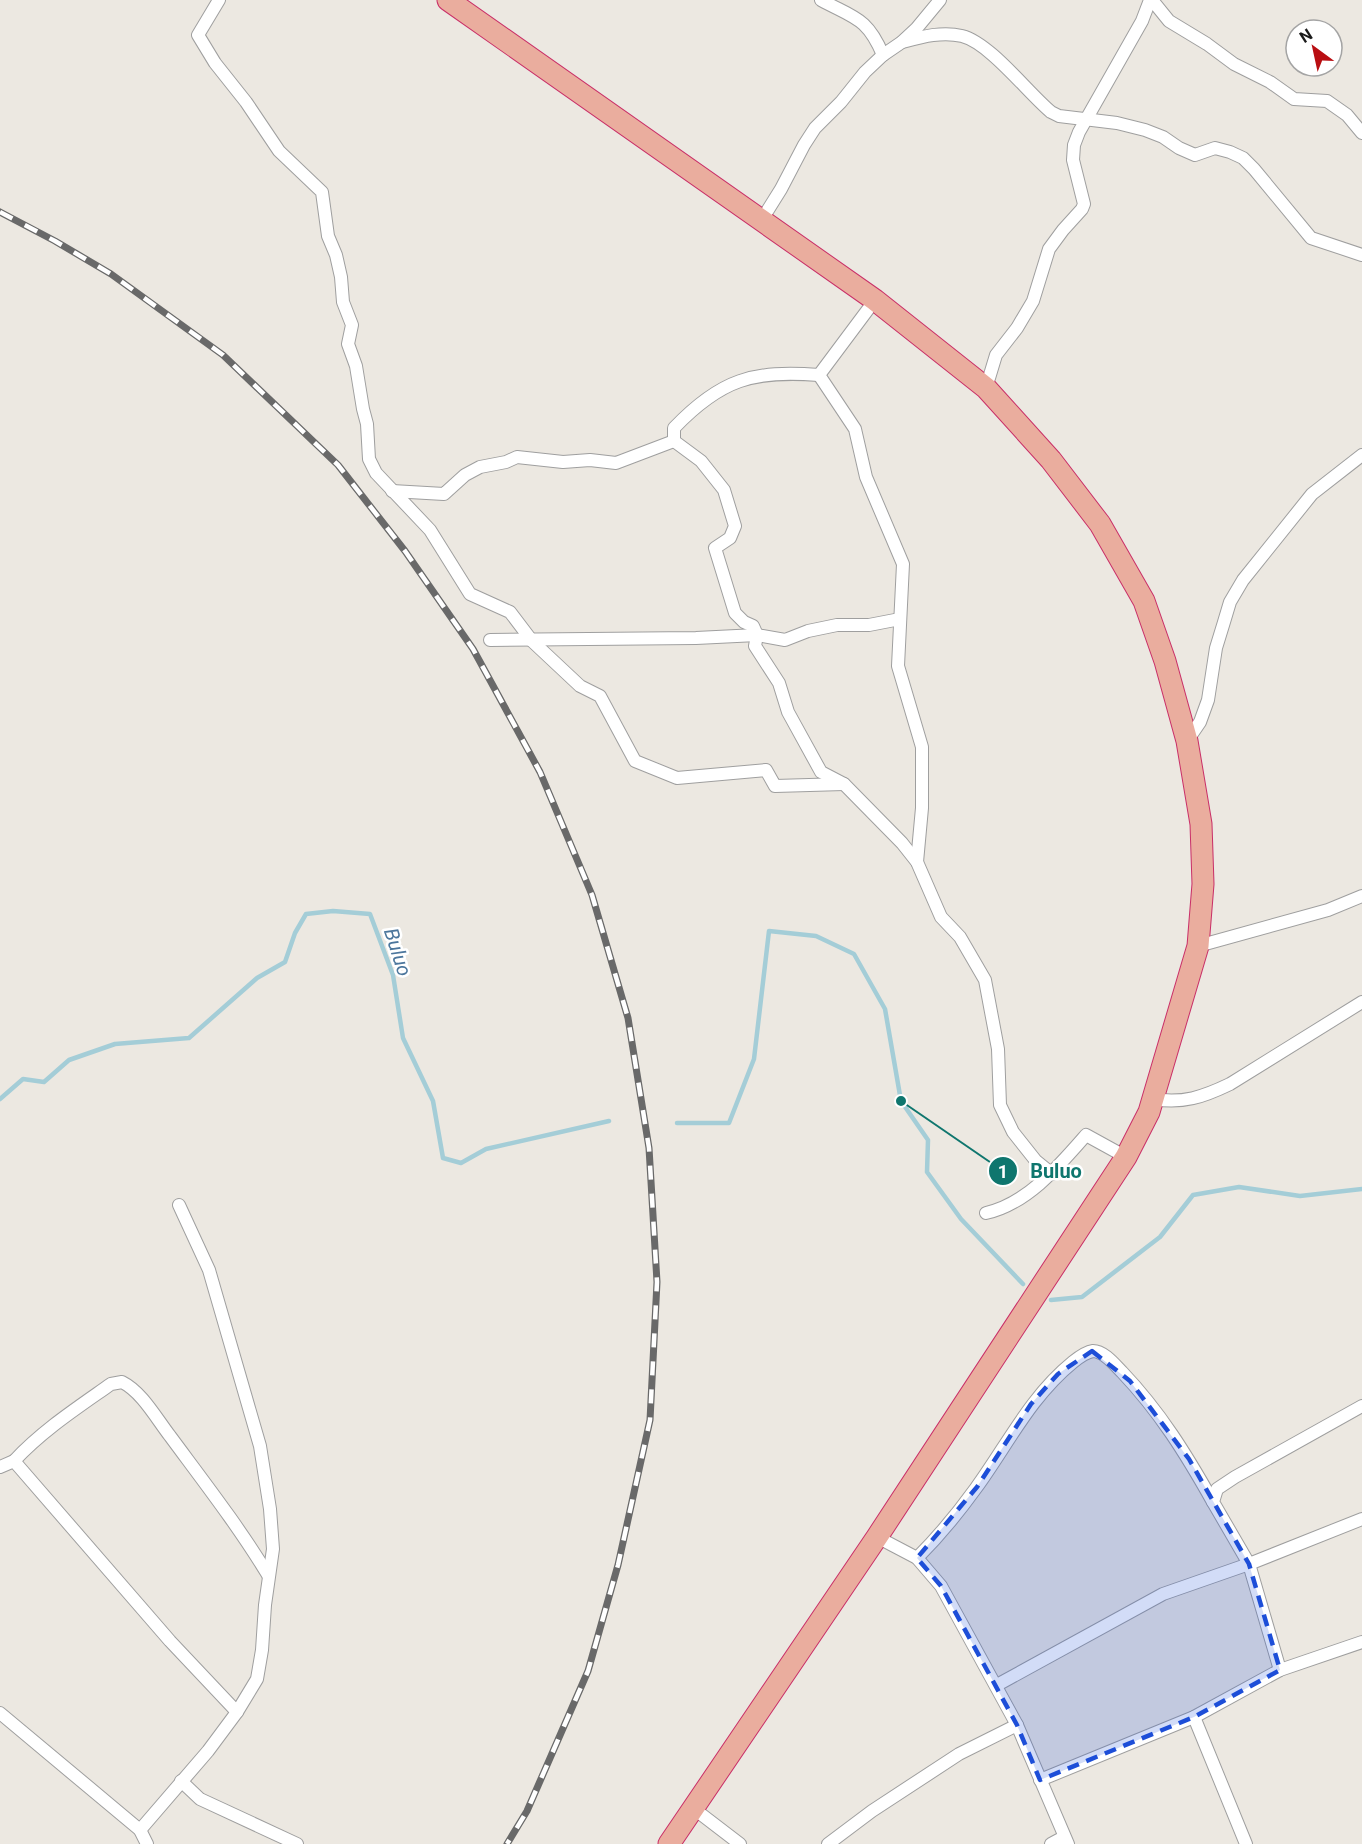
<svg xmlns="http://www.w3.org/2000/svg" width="1362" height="1844" font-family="Roboto,sans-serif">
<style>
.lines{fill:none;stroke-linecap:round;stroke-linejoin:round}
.stream{stroke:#a4cdd7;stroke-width:4.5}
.minor-casing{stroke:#9f9f9f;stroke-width:14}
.trunk-casing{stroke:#c92f68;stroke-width:23}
.minor{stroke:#fff;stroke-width:12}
.trunk{stroke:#eaad9e;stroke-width:21}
.rail-casing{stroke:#696969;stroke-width:7}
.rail{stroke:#fff;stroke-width:4.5;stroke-dasharray:14;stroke-linecap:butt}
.marked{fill:#1d4ed8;fill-opacity:0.2;stroke:#1d4ed8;stroke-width:4.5;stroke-dasharray:12 8;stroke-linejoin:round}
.labels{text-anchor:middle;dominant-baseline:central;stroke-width:5;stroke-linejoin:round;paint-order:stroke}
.water-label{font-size:20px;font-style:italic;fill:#4c769c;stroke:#fff}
.leader{fill:none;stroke:#0f766e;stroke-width:2}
.callout-dot{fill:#0f766e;stroke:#fff;stroke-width:2}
.mark-label{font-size:18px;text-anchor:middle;font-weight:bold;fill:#fff}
.callout-label{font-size:20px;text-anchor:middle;font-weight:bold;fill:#0f766e;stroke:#fff;stroke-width:5;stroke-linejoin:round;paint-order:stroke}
</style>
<rect width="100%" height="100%" fill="#ece8e1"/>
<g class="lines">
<g class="stream">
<polyline points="0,1099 23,1079 44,1082 69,1060 115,1044 189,1038 257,978 285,962 295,933 306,914 333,911 370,914 393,975 403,1038 433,1101 443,1158 461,1163 486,1149 609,1121"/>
<polyline points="677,1123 729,1123 754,1059 769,931 816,936 854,954 885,1009 901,1101 928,1140 927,1172 961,1219 1023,1284"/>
<polyline points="1051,1300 1082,1297 1160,1237 1193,1195 1239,1187 1300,1196 1362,1189"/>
</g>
<g class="minor-casing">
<g id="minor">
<polyline points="219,0 198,35 215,63 246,102 279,151 322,192 328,236 336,255 341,277 343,302 352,325 348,344 356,366 363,409 367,424 369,459 376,473 430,530 470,594 510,612 532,641 580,686 600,696 635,761 677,778 766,770 775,786 844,784"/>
<path d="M821,0C854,18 867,17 883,55"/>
<polyline points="1152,0 1169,21 1207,44 1234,64 1270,82 1294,99 1327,101 1347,115 1362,133"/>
<path d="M902,42C921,37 942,31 962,36C990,43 1028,93 1051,112L1059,116L1117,123L1145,130L1163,137L1179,148L1195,155L1215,148L1230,152L1243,158L1254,169L1311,238L1362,255"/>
<polyline points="761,221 781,189 804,145 815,128 841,102 865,72 883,55 902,42 916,29 940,0"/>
<polyline points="875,300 819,375 855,429 866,477 903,564 898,666 922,747 922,808 917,862"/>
<polyline points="986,388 996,355 1017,328 1033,301 1049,249 1063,230 1082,209 1084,204 1073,160 1074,145 1079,132 1142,21 1150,0"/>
<polyline points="674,441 701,461 724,490 735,526 730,538 715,548 735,613 744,622 753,626 757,635 755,646 779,683 788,712 821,772 844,784 902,843 917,862 941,917 960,937 985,980 998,1049 1000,1105 1013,1132 1036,1161 1052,1174"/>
<path d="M392,491L444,494L465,475L480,467L506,462L517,457L563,462L590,460L616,463L674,441V428C721,379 753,370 819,375"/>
<polyline points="490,640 696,638 757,635 785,640 808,631 837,625 869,625 900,619"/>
<polyline points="1187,741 1200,722 1208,700 1216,648 1224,622 1230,602 1243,580 1312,494 1362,455"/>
<polyline points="1198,946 1328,910 1362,896"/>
<path d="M1153,1099C1183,1104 1203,1097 1230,1084L1362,1002"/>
<path d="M986,1213C1027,1204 1059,1166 1086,1135L1126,1157"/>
<path d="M14,1461C43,1430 77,1408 111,1384L122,1382C142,1392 156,1418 170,1436C204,1482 239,1527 268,1575"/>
<polyline points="0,1467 14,1461 170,1641 237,1712"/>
<polyline points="877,1537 917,1558 941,1586 1017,1725 1068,1844"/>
<path d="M917,1558C939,1536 958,1513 976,1488C1008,1444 1030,1397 1073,1362C1078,1358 1086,1352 1093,1351C1104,1351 1115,1365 1122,1372C1160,1412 1186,1454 1213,1502"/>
<polyline points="1280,1670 1249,1564 1213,1502 1217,1489 1235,1477 1362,1406"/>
<polyline points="997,1685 1163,1594 1249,1564 1362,1519"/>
<polyline points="0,1713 140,1830 147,1844"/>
<polyline points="1194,1717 1246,1844"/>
<polyline points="1040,1780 1194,1717 1280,1670 1362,1642"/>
<polyline points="181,1781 200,1799 297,1844"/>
<polyline points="693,1808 740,1844"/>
<polyline points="140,1830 208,1751 237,1712 257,1679 262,1650 265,1605 273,1549 270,1509 260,1446 209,1270 179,1205"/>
<polyline points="828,1844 872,1811 959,1754 1017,1725"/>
<polyline points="1051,1844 1064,1837"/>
</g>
</g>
<g class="trunk-casing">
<polyline id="trunk" points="448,0 875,300 986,388 1051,460 1100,524 1144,601 1165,661 1187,741 1201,824 1203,884 1198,946 1149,1112 1126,1157 877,1537 669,1844"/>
</g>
<use href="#minor" class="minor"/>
<use href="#trunk" class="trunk"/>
<g class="rail-casing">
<polyline id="rail" points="0,212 55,241 111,274 223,355 338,465 405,551 473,649 540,772 592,895 628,1018 649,1148 657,1282 650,1420 618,1565 588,1671 527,1811 507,1844"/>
</g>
<use href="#rail" class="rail"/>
</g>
<path class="marked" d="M1092,1351L1130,1381L1189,1459L1249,1564L1280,1670L1194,1717L1040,1780L1017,1725L941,1586L917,1558L977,1487L1031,1404L1058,1374Z"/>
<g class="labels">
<g class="water-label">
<text transform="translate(398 952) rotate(72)">Buluo</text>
</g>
</g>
<path class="leader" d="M901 1101L1003 1171"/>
<g class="callout-dot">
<circle cx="901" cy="1101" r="6"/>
<circle cx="1003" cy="1171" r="15"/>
</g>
<g class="mark-label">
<text x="1003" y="1178">1</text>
</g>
<g class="callout-label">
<text x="1056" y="1178">Buluo</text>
</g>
<g transform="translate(1314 48) rotate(327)"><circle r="28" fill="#ffffff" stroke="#a4a4a4" stroke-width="1.5"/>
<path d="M0-4.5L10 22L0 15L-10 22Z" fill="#b90e12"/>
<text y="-9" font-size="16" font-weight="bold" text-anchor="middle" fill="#1b1b1b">N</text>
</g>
</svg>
